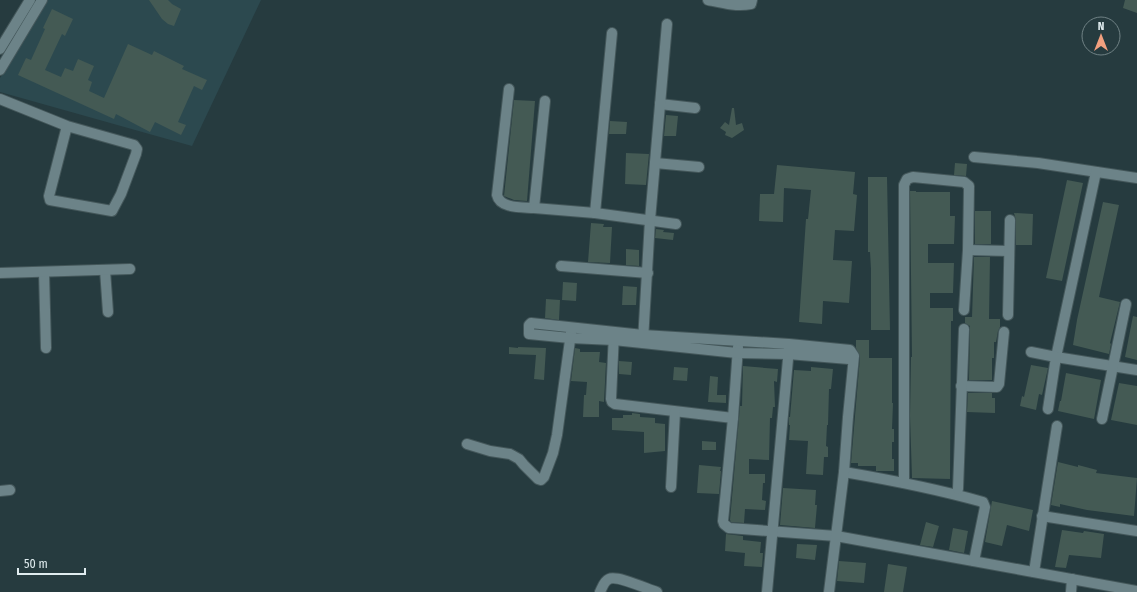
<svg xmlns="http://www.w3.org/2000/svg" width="1137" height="592" font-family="'Fira Sans Condensed',sans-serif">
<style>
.built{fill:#2c494f}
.building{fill:#445a54}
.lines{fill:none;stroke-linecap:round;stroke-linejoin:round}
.minor-casing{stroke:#44575a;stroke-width:12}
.minor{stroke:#6c8388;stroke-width:10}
</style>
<rect width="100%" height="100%" fill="#263b3f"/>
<polygon class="built" points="47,0 261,0 192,146 0,92 0,78"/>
<g class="building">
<polygon points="149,0 168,0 172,4 181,9 174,26 168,24 162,19"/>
<polygon points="1125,0 1137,0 1137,13 1123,8"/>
<polygon points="52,9 73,19 65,36 62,34 45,70 61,77 65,68 73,71 78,59 94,66 88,80 92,82 89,91 104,98 128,44 152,55 154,51 184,66 182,69 207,80 202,90 194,86 178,122 186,125 181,135 155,122 150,132 116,114 114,119 18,75 26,58 31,60 45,29 43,28"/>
<polygon points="514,100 535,101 527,201 514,200 504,196"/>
<polygon points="732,108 734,108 736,125 742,123 744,130 732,138 725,135 726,132 720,128 725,122 729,125"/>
<polygon points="666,115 678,116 676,136 664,136"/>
<polygon points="610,121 627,122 626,134 609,134"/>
<polygon points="626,153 649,154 646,185 625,184"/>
<polygon points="955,163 967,164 966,176 954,175"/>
<polygon points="777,165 855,172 853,194 857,195 854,231 835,230 833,260 852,261 849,303 823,301 822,324 799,322 806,219 808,219 811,190 784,188 783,222 759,221 760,194 774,194"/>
<polygon points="868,177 887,177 890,330 871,330 871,269 870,252 868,252"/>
<polygon points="1067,180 1083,183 1062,281 1046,278"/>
<polygon points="910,191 916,191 916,192 950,192 950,216 955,216 954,244 928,244 928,263 954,263 953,293 930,293 930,308 953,308 953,321 951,321 950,479 912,478 910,416 911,357 912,357"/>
<polygon points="1103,202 1119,205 1099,297 1120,302 1110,343 1111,344 1109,354 1073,345 1077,320"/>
<rect x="975" y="211" width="16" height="33"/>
<polygon points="1014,213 1033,214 1032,245 1016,245 1016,220"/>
<polygon points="591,223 604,224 603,227 612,227 610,263 588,262"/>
<polygon points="656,229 664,230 663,232 674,233 673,240 655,238"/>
<polygon points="626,249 639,250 639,266 626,265"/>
<polygon points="974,257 990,257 989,319 1000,319 1000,327 998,331 996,342 994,342 994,358 992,358 992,380 969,380 970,329 970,326 965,323 965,317 972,317"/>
<polygon points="563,282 577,283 576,301 562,300"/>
<polygon points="623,286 637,287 636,305 622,305"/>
<polygon points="546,299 560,300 559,320 545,318"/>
<polygon points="1133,316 1137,317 1137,360 1125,357"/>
<polygon points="856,340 869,340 869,358 892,358 892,403 893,403 892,429 894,429 894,442 892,442 892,459 894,459 894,471 876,471 876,466 858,466 858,463 851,463 860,357 856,348"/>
<polygon points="509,347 518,348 518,347 546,348 544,380 534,379 536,355 509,354"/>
<polygon points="575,348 580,349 580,352 600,352 599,362 606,363 604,402 599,401 599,417 583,417 584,395 586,395 587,382 571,381"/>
<polygon points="619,361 632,362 631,375 619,374"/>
<polygon points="1031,365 1048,368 1042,395 1039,394 1036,410 1020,406 1022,396 1024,397"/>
<polygon points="743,366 778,369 777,382 774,381 775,407 773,407 772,418 770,418 769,460 749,459 749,474 765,474 765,483 763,483 762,500 766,501 765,510 745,509 744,523 731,522 730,520 740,406 742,406"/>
<polygon points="674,367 688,368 687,381 673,380"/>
<polygon points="811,367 833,369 831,389 829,389 828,425 827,425 826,446 828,447 828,457 824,457 823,475 806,474 808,441 789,440 790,425 789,425 789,417 790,417 794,370 811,371"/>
<polygon points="1066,373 1101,380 1094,419 1058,411 1060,401 1061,401"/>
<polygon points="710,376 718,377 717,395 726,395 726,403 708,402"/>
<polygon points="1119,383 1137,386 1137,425 1111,420"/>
<polygon points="968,393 992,393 992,398 995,398 995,413 967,412"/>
<polygon points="632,413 640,414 640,417 655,418 655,423 665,424 665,451 644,453 644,432 612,430 612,418 623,418 623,415 632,415"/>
<polygon points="702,441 716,442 716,450 702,450"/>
<polygon points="1058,462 1078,467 1078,465 1097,470 1096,473 1137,478 1134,516 1087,510 1060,504 1060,507 1051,505"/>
<polygon points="699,465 721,467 720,471 721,471 719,494 697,493"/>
<polygon points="783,488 816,490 815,505 817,505 815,528 780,525"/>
<polygon points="992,501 1033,510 1029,531 1007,525 1002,546 985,542"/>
<polygon points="926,522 939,526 933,547 920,545"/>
<polygon points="953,528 968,531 964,553 949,550"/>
<polygon points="1062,530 1083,533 1084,531 1104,534 1101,558 1069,555 1066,568 1055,567"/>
<polygon points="726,534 743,536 743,540 761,542 760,553 763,553 762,567 744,566 745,553 725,551"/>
<polygon points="797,544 817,545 815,560 796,558"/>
<polygon points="839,561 866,563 864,583 837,581"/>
<polygon points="888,564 907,567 903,592 884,592"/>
</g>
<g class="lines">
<g class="minor-casing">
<g id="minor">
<path d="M708,0C722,3 737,7 751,4L752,0"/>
<polyline points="0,49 30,0"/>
<polyline points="0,70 42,0"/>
<path d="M509,89L497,195C500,209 523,207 534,208L545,101"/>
<polyline points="0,99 67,126 134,145 137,149 136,154 121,194 112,211 50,200 49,196 67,126"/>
<polyline points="660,104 695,108"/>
<polyline points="974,157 1038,163 1137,178"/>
<polyline points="655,163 699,167"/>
<polyline points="1096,172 1056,357 1137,370"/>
<polyline points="534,208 595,213 676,224"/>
<polyline points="595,213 612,33"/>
<polyline points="968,250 1009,251"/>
<polyline points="561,266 648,273"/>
<polyline points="105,270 108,312"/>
<polyline points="44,272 46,348"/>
<polyline points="0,273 130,269"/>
<polyline points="1008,315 1010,220"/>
<polyline points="614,333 611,399 612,402 615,404 733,418"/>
<polyline points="643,341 650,220 667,24"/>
<polyline points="738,347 733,418 723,521 724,524 729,528 836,536 1137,591"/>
<polyline points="1031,352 1056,357 1048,409"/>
<polyline points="961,386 997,387 999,384 1004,332"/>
<polyline points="1102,419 1126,304"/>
<polyline points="467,444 490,451 510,454 519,459 524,465 538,479 541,480 544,477 553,453 557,435 571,333"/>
<path d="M844,472C891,480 937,489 983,502L985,507L974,561"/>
<polyline points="904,483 904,185 907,179 913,177 964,182 969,186 968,250 964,310"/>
<polyline points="671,487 675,412"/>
<polyline points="958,489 964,329"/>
<polyline points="0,491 10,490"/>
<polyline points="1042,516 1137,531"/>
<polyline points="1034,572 1057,426"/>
<path d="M600,592C602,588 604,581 609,579C617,575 647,589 657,592"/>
<polyline points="767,592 789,348"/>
<polyline points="829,592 844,472 848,417 854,356 850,350 789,344 643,335 531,323 529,325 529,334 570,338 614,340 737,353 788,354 849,359 854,356"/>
<polyline points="1071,592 1072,579"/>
</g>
</g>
<use href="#minor" class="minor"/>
</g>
<g transform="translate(1101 36)"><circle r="19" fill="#263b3f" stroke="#708285"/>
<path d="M0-3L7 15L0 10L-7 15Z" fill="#f2a07f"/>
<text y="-6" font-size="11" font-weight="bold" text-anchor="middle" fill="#e0ecef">N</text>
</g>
<path d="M18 568v6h67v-6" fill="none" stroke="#e0ecef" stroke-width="2"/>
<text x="24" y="568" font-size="12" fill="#e0ecef" stroke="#263b3f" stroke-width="3" paint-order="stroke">50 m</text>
</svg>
